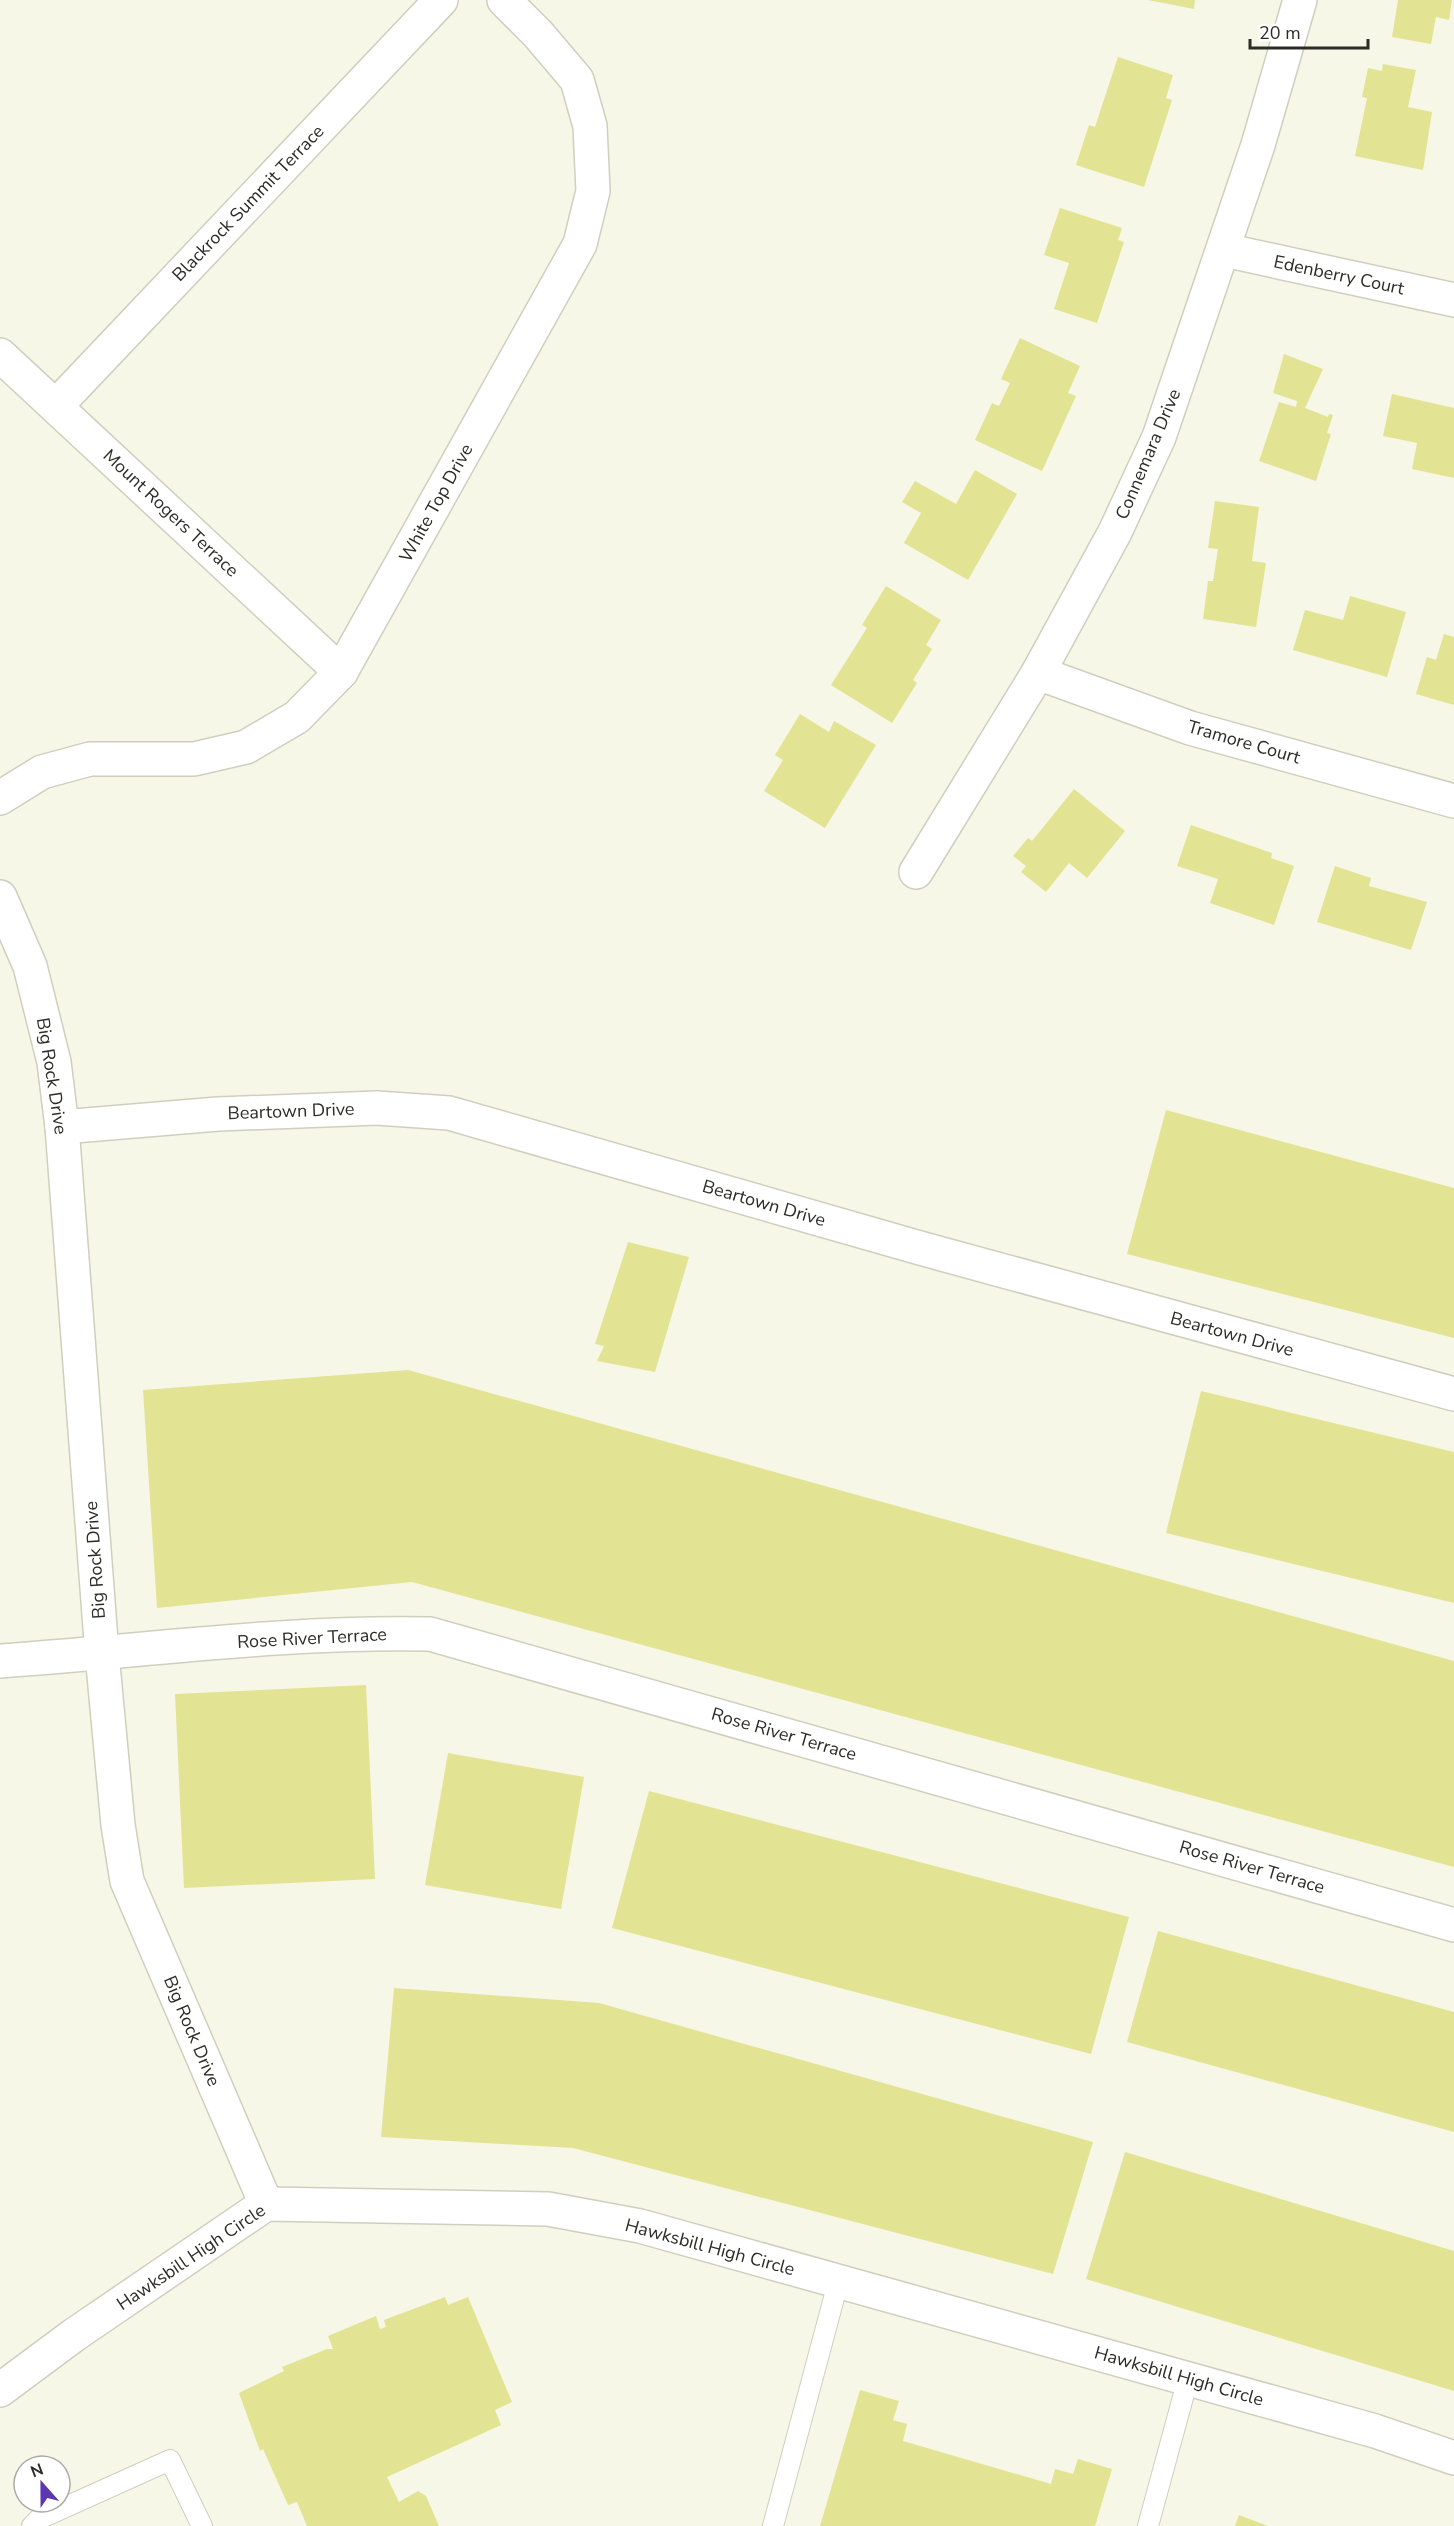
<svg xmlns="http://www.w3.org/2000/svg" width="1454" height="2526" font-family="'Nunito Sans',sans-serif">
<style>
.building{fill:#e2e494}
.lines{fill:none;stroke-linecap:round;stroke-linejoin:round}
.lane-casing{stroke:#cfcfbf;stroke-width:22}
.street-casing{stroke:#cfcfbf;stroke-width:36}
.lane{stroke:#fff;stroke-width:20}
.street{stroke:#fff;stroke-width:33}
.labels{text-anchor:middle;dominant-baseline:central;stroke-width:5;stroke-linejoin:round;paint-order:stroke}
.street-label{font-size:18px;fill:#2c2c26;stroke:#fff}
</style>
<rect width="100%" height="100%" fill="#f6f7e6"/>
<g class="building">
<polygon points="1148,0 1195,0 1194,9"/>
<polygon points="1398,0 1452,0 1449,20 1436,17 1431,44 1392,37"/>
<polygon points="1118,57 1173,75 1166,98 1172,100 1144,187 1076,165 1089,125 1095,127"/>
<polygon points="1383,64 1416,70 1408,107 1432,112 1423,170 1355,156 1367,98 1362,97 1368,68 1382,71"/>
<polygon points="1060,208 1122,228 1118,240 1124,242 1097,323 1054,309 1069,263 1044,255"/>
<polygon points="1020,338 1080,366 1068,393 1076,396 1042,471 975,440 992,403 999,406 1010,383 1001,379"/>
<polygon points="1284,354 1323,369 1305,408 1328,417 1329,414 1333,415 1327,433 1331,434 1316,481 1259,461 1279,402 1296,407 1297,401 1273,393"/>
<polygon points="1392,394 1454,408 1454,478 1412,469 1417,443 1383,436"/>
<polygon points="975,470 1017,494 968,580 904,543 921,513 902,502 915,481 956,504"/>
<polygon points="1215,501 1259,507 1252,561 1266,563 1256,627 1203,619 1208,581 1213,581 1218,549 1208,548"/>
<polygon points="886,586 941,620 926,645 932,649 913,680 917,683 892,723 831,685 867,628 862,625"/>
<polygon points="1350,596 1406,612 1387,677 1293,650 1305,610 1343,620"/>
<polygon points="1444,634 1454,637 1454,705 1416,694 1427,657 1436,660"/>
<polygon points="800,714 829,732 834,721 876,745 825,828 764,791 783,760 775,755"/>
<polygon points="1074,789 1125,831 1087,878 1069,863 1046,892 1021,872 1026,866 1013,856 1028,838 1032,841"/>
<polygon points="1191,825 1272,853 1271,858 1294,866 1274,925 1210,903 1218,879 1177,866"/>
<polygon points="1335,866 1371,878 1369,886 1427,902 1411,950 1317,922"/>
<polygon points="1166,1110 1454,1188 1454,1338 1127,1254"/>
<polygon points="628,1242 689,1257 655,1372 597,1361 604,1346 595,1344"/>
<polygon points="408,1370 1454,1661 1454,1867 412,1582 157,1608 143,1390"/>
<polygon points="1201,1391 1454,1452 1454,1603 1166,1533"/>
<polygon points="366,1685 375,1879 184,1888 175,1694"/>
<polygon points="448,1753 584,1777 561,1909 425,1885"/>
<polygon points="649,1791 1129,1917 1091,2054 612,1928"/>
<polygon points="1158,1931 1454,2012 1454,2132 1127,2042"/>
<polygon points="394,1988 599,2003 1093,2142 1053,2274 573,2148 381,2137"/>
<polygon points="1125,2152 1454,2251 1454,2391 1086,2279"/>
<polygon points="445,2297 448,2305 468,2297 512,2402 495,2410 501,2425 387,2477 399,2502 418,2491 426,2496 439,2526 307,2526 297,2502 288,2505 263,2449 260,2451 239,2393 284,2371 282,2367 327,2349 333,2349 328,2336 376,2316 380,2329 386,2327 384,2320"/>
<polygon points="860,2390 899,2401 893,2420 907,2424 903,2441 1051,2484 1055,2469 1073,2474 1078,2459 1112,2469 1095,2526 820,2526"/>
<polygon points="1239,2515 1268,2526 1235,2526"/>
</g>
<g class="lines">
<g class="lane-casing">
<g id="lane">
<polyline points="32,2526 39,2519 170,2460 202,2526"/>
<polyline points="773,2526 838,2283"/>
<polyline points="1148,2526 1188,2379"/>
</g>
</g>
<g class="street-casing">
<g id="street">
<polyline points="1224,250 1454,300"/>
<polyline points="0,355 341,672"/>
<polyline points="56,406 441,0"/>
<polyline points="1038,673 1190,728 1454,801"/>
<polyline points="0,798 42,772 90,759 194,759 246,747 297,717 341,672 580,244 593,191 590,126 577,80 538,34 504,0"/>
<polyline points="916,872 1038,673 1115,532 1159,437 1258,145 1300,0"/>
<polyline points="0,897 30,966 54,1062 62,1127 102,1654 118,1825 127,1881 266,2204"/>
<polyline points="62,1127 218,1114 377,1108 449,1113 920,1248 1454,1394"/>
<path d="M0,1661C143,1651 286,1631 430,1634L1454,1925"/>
<polyline points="0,2390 74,2335 266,2204 548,2209 640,2226 1375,2431 1454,2458"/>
</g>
</g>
<use href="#lane" class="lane"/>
<use href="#street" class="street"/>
</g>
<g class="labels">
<g class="street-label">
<text transform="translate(248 203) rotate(-46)">Blackrock Summit Terrace</text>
<text transform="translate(1339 275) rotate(12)">Edenberry Court</text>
<text transform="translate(1148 454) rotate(-67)">Connemara Drive</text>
<text transform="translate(436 503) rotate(-61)">White Top Drive</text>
<text transform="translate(171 513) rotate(43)">Mount Rogers Terrace</text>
<text transform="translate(1244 742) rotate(16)">Tramore Court</text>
<text transform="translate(52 1076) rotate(81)">Big Rock Drive</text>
<text transform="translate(291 1111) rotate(-2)">Beartown Drive</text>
<text transform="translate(764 1203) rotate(16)">Beartown Drive</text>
<text transform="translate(1232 1334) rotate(15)">Beartown Drive</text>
<text transform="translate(95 1560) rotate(-94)">Big Rock Drive</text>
<text transform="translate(312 1638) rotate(-3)">Rose River Terrace</text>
<text transform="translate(784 1734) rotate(16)">Rose River Terrace</text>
<text transform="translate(1252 1867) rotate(16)">Rose River Terrace</text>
<text transform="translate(192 2031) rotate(67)">Big Rock Drive</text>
<text transform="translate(710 2247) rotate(15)">Hawksbill High Circle</text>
<text transform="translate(191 2257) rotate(-34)">Hawksbill High Circle</text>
<text transform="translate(1179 2376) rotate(16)">Hawksbill High Circle</text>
</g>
</g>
<g transform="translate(42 2484) rotate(339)"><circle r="28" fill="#ffffff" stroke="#ababa8" stroke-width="1.5"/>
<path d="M0-4.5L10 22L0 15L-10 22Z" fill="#5d37af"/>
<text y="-9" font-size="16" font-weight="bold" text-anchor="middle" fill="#2c2c26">N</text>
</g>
<path d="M1250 39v9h118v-9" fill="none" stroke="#2c2c26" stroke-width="3"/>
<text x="1259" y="39" font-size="18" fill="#2c2c26" stroke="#ffffff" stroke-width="4.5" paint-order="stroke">20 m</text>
</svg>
